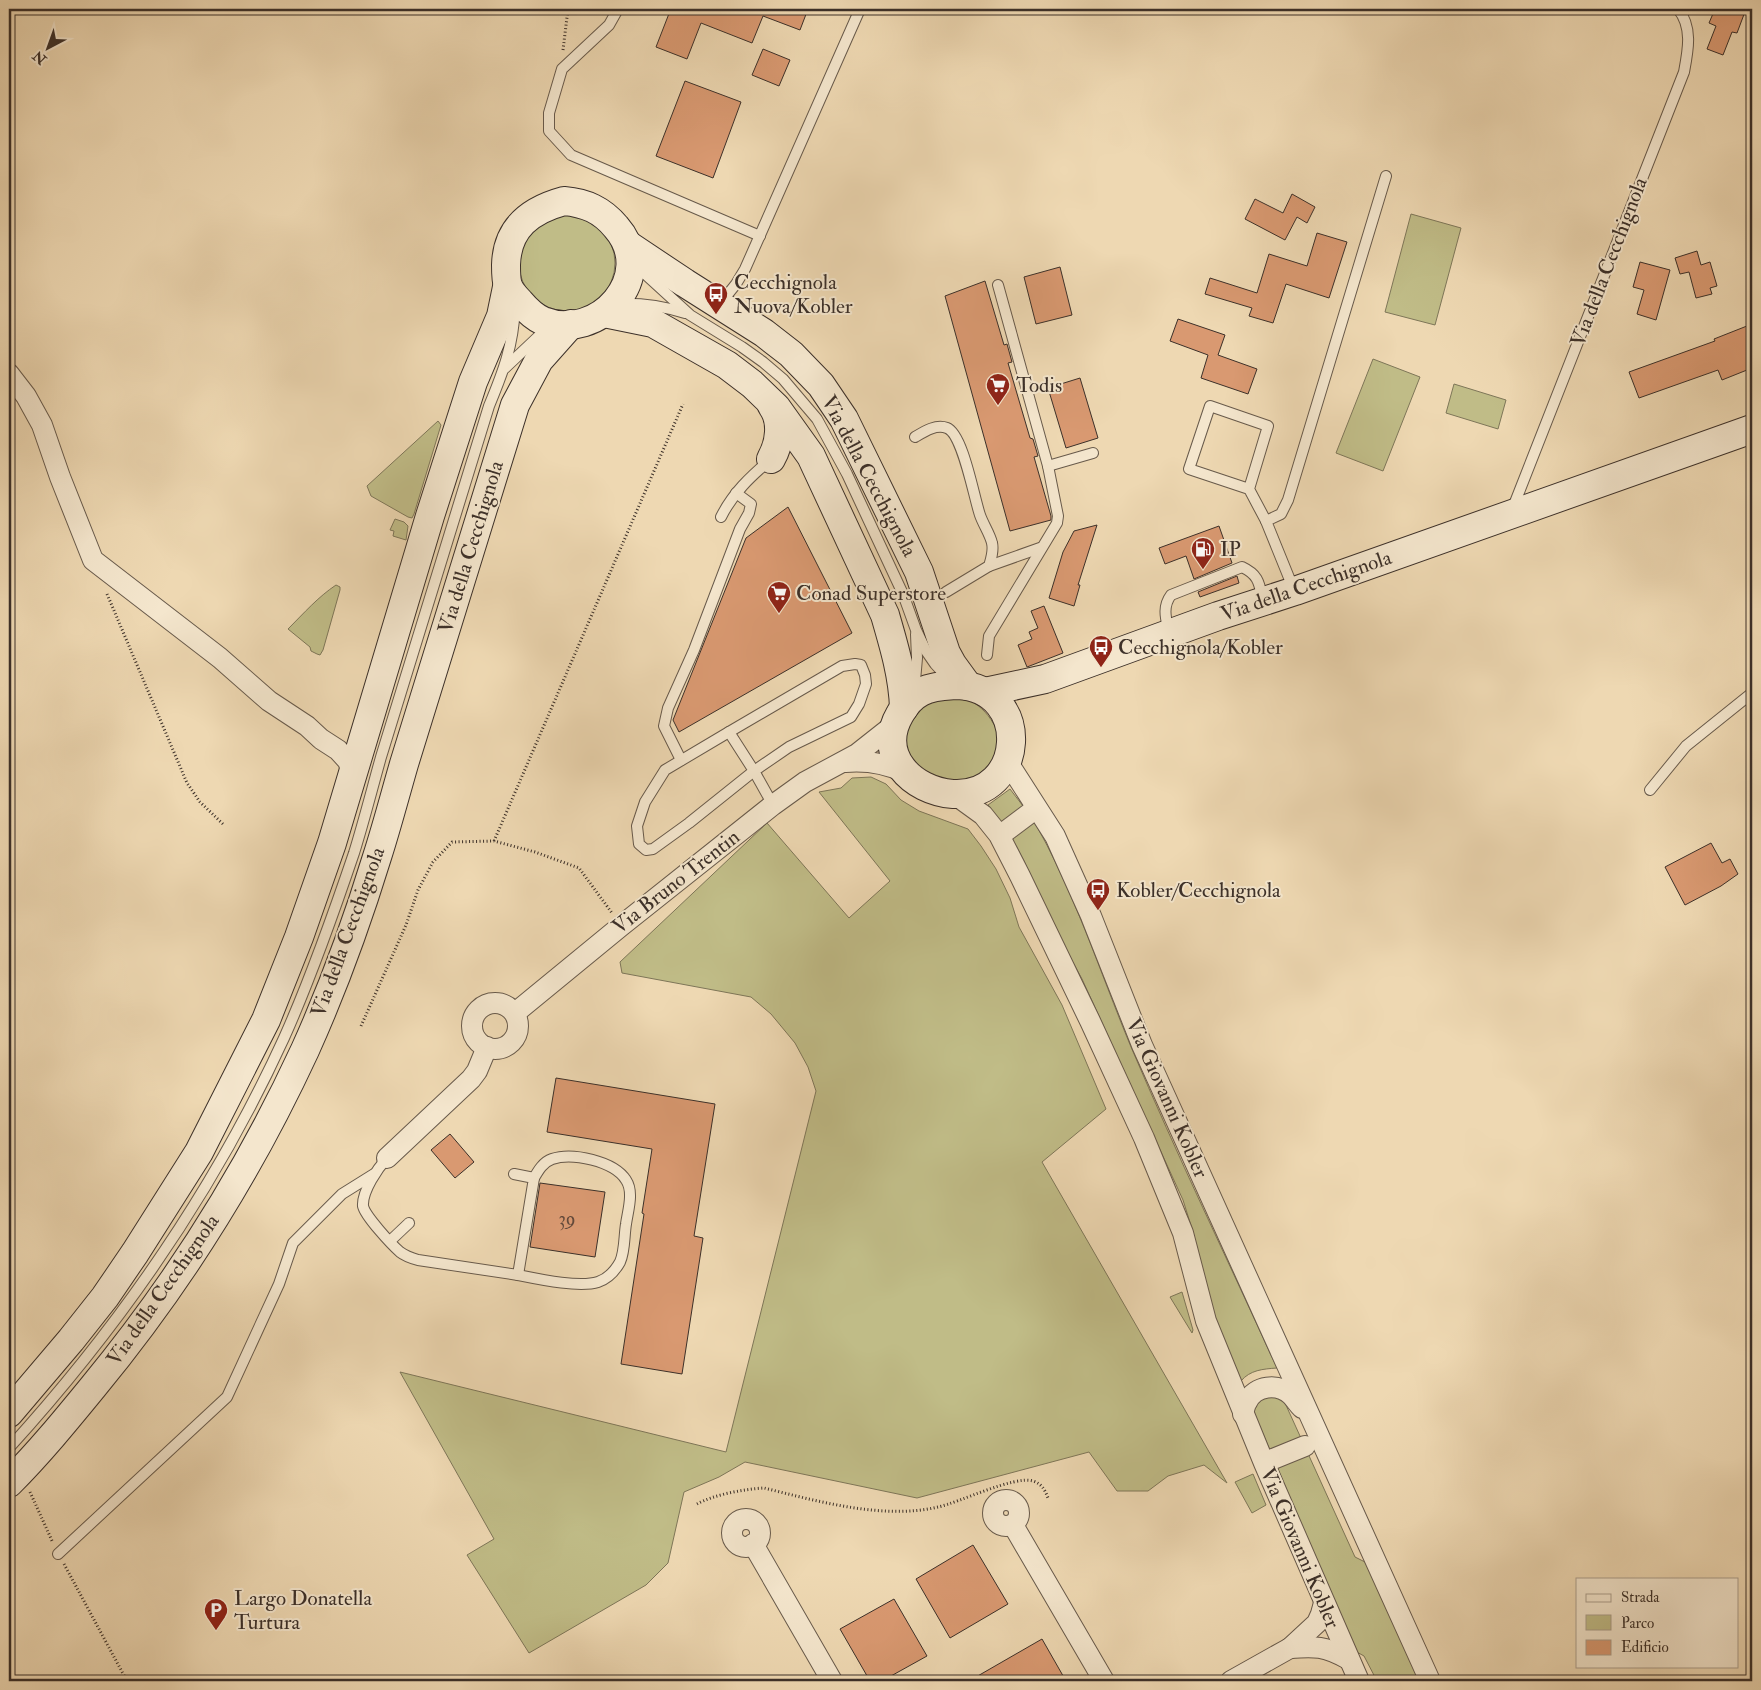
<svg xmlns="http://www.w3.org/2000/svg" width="1761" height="1690" font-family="'IM FELL Double Pica',serif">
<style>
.green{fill:#c0bc87;stroke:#7e7658}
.building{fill:#d99971;stroke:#3c3029}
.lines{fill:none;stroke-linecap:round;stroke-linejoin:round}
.lane-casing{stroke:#685a4b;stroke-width:12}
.street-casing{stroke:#685a4b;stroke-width:22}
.secondary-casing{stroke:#3c3029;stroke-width:30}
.path{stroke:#3c3029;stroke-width:3;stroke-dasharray:1 2.5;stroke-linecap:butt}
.lane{stroke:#f4e6cd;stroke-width:10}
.street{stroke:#f4e6cd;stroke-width:20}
.secondary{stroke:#f4e6cd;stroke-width:28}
.labels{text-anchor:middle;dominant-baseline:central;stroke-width:4;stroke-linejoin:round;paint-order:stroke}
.number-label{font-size:19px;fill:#634a3b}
.street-label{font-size:21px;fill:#3c3029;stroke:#f4e6cd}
.poi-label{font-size:21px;fill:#3c3029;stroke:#f4e6cd;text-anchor:start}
</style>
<rect width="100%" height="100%" fill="#eed8b2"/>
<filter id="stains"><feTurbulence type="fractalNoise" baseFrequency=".004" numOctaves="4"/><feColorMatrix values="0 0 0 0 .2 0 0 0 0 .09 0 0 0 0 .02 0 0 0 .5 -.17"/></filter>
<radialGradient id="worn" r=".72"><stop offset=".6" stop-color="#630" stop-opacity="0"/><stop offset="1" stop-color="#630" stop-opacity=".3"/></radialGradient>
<g class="green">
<polygon points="1411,214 1461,228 1435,325 1385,312"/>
<circle cx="567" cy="263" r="48"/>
<polygon points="1373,359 1420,377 1383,471 1336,453"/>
<polygon points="1454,384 1506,400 1498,429 1446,413"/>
<polygon points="438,421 441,425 414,514 412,518 408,517 371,496 367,486"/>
<polygon points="395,519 404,522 408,526 406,540 393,536 394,531 390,530"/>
<path d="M336,585L340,587V590L323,650L320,655L317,654L311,651L310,647L288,629C304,613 318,597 336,585Z"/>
<path d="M945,696C953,697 964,697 971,701C991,712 1009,741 993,762C990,766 986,774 981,776C938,802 877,746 920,706C926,701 938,699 945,696Z"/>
<polygon points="871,777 886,784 901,800 919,811 968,829 981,846 996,869 1010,898 1019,927 1062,1005 1106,1109 1042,1162 1227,1483 1204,1465 1168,1476 1148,1491 1117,1491 1089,1452 917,1498 745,1462 719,1477 684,1492 668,1563 646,1585 529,1653 467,1555 494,1539 400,1372 726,1452 816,1091 808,1067 795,1043 771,1014 751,997 622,973 620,962 767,823 849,918 890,881 819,792 841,788 852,778"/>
<polygon points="1010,789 1026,810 1004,827 988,805"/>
<path d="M1032,818C1074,890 1099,970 1131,1047C1177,1155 1228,1261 1277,1368C1263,1369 1250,1370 1241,1381L1214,1319L1193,1232L1183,1200L1082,979L1051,922L1024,861L1009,833Z"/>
<polygon points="1182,1292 1193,1330 1192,1333 1170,1297"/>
<polygon points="1269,1395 1281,1399 1285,1403 1355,1557 1367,1563 1420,1681 1377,1681 1364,1656 1355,1651 1255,1415 1253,1409 1256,1402"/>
<polygon points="1253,1474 1266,1505 1252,1513 1235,1482"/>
</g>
<g class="building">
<polygon points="667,9 808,9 800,30 763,16 752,43 701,23 687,59 656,47 670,11"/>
<polygon points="1715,9 1746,9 1737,33 1732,32 1723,55 1707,49 1716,26 1709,23"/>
<polygon points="763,49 790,60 779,86 752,75"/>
<polygon points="685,81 741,102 713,178 656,156"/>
<polygon points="1292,194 1315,207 1307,223 1297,217 1285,240 1245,219 1255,199 1283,213"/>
<polygon points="1317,233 1347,242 1329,298 1286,284 1273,323 1249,316 1252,308 1205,294 1210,278 1257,293 1269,254 1307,266"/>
<polygon points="1697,251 1701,265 1710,262 1717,286 1710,288 1712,294 1696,298 1689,272 1680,274 1675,258"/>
<polygon points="1640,262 1670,270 1656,320 1637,314 1644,290 1633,287"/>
<polygon points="1060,267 1072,315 1036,324 1024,277"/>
<polygon points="985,281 1004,345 1007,344 1012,362 1008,363 1030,438 1033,439 1038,456 1034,457 1051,516 1051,520 1010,531 945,296"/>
<polygon points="1178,319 1225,335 1218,355 1257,369 1248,394 1201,378 1208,355 1170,341"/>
<polygon points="1752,324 1752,368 1722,380 1718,370 1639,398 1629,372 1715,341 1714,339"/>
<polygon points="1080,378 1098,438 1066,448 1048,388"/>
<polygon points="788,507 852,633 679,732 673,720 746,538"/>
<polygon points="1097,525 1078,585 1080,585 1074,606 1049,598 1063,552 1074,531"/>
<polygon points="1219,526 1232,563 1194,579 1186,556 1165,564 1159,548"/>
<polygon points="1237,576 1239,583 1200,597 1198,592"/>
<polygon points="1044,606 1063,653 1027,667 1018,645 1032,639 1029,632 1038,628 1031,611"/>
<polygon points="1711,843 1722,863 1730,859 1738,874 1721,886 1685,905 1665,867"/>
<polygon points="556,1078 715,1104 694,1236 703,1238 682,1374 621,1364 644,1214 642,1213 652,1149 547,1132"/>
<polygon points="450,1134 474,1162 455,1178 431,1150"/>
<polygon points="540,1183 605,1192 595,1257 530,1247"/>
<polygon points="973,1545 1008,1604 950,1638 916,1579"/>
<polygon points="894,1599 927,1656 882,1681 870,1681 840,1629"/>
<polygon points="1042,1639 1066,1681 969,1681"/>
</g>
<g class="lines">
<g class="lane-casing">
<g id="lane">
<polyline points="618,9 609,25 562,69 549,113 549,131 571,155 760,236"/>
<polyline points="635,261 644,273 690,315 742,347 763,362 783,379 817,419 847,474 903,594 916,630 926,651 935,664 947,677"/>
<path d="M618,304C641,303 662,306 685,313"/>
<polyline points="720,304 736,284 745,269 860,9"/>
<polyline points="505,368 541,334 551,329"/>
<path d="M915,437C925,431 936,424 947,428C963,434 974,498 980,515C983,524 990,534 992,543C994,551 991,559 989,566L946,592"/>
<polyline points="1048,466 1093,453"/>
<polyline points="1249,489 1268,426 1210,406 1189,469 1249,489 1266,521"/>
<path d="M1512,510L1684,72C1688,51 1693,27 1678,9"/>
<path d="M721,517C733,493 750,477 770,460"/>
<polyline points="989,566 1040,548"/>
<polyline points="1294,590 1266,521 1281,514 1288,500 1386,176"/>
<path d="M1169,633C1166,619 1162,607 1171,595L1242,567C1259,575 1259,583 1263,600"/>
<polyline points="987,655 989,636 1057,523 1058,516 1048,466 998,285"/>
<polyline points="914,692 917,658 916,634"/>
<polyline points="729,732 842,666 855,664 861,665 865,675 866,684 859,704 851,717 789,747 754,771 773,805"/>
<polygon points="729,732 754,771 689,823 653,849 646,850 639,844 637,826 645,802 665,770"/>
<polyline points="681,760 664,726 668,708 694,650 740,529 749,513 751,504 736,493"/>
<polyline points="1650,790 1686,746 1752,693"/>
<path d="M387,1158C378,1168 362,1191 363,1206C365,1216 392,1245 400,1252C405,1256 411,1258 418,1260L518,1275L534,1178L514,1174"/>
<polyline points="390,1241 409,1223"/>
<path d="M518,1275C538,1279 579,1288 598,1282C607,1279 615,1271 620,1262C625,1251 624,1236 626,1224C628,1210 634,1192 626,1180C614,1161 572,1152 552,1159C543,1162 538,1171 534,1178"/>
<path d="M9,1448C120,1326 215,1189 284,1038C311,978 333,915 354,853C364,821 372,789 381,757C417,640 453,523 489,406C504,370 513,346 515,307"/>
<polyline points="58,1554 227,1397 279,1284 293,1243 342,1194 374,1174"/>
</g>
</g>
<g class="street-casing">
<g id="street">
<polyline points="9,374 26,396 42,425 60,477 93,560 220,658 269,701 307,726 321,739 338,750 348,761 351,770 349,780"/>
<polyline points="1007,761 1055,836 1091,916 1142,1045 1430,1681"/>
<path d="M845,762C867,760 885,763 904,772"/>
<polyline points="954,794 983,815 999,835 1020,876 1090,1021 1144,1138 1183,1233 1206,1321 1264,1463 1359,1681"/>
<polyline points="1006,831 1030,813"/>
<circle cx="495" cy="1026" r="23"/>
<polyline points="515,1013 621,926 773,805 805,782 857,754 895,724"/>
<polyline points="387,1158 471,1079 477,1071 487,1047"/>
<path d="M1243,1414C1244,1410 1245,1405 1247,1402C1255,1385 1278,1383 1291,1395C1295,1399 1298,1404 1302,1408"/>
<polyline points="1273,1459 1305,1446"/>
<circle cx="1006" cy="1513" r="13"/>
<circle cx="746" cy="1533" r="14"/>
<polyline points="1013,1525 1104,1681"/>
<polyline points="753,1544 832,1681"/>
<path d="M1290,1648C1315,1646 1325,1646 1348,1659"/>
<polyline points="1231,1681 1290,1648 1317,1623 1321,1614 1324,1603"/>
</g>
</g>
<g class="secondary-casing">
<g id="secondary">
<path d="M564,201C586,203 602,210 616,227C659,276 598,343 543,321C534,317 526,309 520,302C506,288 506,283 506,265C507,227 531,210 564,201Z"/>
<polyline points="628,245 685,283 764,333 791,354 821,385 844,419 919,572 946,653 952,664 968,686"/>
<path d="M604,313L653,323L727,365L752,384L776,407L811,456L885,615C894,646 903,676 904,708"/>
<path d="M771,459C780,443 783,421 772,406"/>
<path d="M958,685C1033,689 1026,798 953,794C912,791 876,755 900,714C905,705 911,697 921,692C932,686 945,686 958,685Z"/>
<polyline points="985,692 1045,679 1218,616 1295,591 1752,429"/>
<polyline points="9,1413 71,1340 105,1297 135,1253 199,1152 266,1020 299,937 332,843 430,516 473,382 501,316 507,287"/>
<path d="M9,1483C39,1453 66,1420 93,1387C178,1284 249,1171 305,1050C333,988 357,922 377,857C387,826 395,795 404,764C441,644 478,524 515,405L539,360L571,324"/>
</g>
</g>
<g class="path">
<polyline points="563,50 568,9"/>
<polyline points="107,594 187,783 200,802 224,825"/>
<polyline points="494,841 683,404"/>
<polyline points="361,1026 406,925 418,890 433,862 452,842 494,841 535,852 579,868 612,913"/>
<polyline points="30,1492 53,1543"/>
<path d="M697,1504C713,1495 744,1489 764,1488C817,1501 883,1520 938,1507C958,1503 1015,1475 1033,1481C1042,1484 1045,1490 1048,1498"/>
<polyline points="64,1564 127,1681"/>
</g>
<use href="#lane" class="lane"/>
<use href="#street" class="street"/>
<use href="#secondary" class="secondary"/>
</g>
<defs>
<g id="bus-pin" transform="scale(1.25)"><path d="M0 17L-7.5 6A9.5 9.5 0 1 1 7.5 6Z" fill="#8f2418" stroke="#f4e6cd"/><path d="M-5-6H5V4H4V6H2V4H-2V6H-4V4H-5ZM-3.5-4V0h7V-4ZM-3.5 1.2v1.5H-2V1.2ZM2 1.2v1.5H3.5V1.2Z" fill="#fff"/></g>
<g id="supermarket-pin" transform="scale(1.25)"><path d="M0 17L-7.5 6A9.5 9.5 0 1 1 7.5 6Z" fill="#8f2418" stroke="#f4e6cd"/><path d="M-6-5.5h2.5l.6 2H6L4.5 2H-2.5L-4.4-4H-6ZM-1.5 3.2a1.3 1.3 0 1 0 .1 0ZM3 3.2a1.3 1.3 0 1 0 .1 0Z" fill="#fff"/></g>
<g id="fuel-pin" transform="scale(1.25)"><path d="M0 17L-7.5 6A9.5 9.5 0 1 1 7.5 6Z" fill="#8f2418" stroke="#f4e6cd"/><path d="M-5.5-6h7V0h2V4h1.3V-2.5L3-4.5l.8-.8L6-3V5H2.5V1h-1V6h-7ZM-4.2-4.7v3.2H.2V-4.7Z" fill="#fff"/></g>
<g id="parking-pin" transform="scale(1.25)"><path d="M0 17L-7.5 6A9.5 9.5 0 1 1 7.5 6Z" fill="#8f2418" stroke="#f4e6cd"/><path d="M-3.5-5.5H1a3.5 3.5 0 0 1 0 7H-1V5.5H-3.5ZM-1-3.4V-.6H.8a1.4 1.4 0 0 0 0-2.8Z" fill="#fff"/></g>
</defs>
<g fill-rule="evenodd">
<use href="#bus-pin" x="716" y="294"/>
<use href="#supermarket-pin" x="998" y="385"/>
<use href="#fuel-pin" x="1203" y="549"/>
<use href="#supermarket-pin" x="779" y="593"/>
<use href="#bus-pin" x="1101" y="647"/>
<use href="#bus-pin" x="1098" y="890"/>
<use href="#parking-pin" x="216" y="1610"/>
</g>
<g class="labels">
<g class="number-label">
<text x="567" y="1219">39</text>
</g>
<g class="street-label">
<text transform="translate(1609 262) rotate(-69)">Via della Cecchignola</text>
<text transform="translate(869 476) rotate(62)">Via della Cecchignola</text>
<text transform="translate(471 547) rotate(-73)">Via della Cecchignola</text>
<text transform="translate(1306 586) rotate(-19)">Via della Cecchignola</text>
<text transform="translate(676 882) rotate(-38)">Via Bruno Trentin</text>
<text transform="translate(348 932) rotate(-70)">Via della Cecchignola</text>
<text transform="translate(1167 1098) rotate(66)">Via Giovanni Kobler</text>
<text transform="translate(163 1290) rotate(-55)">Via della Cecchignola</text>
<text transform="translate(1300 1548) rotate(67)">Via Giovanni Kobler</text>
</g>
<g class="poi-label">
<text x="734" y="282">Cecchignola<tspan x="734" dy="24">Nuova/Kobler</tspan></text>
<text x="1016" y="385">Todis</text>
<text x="1220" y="549">IP</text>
<text x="796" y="593">Conad Superstore</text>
<text x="1118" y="647">Cecchignola/Kobler</text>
<text x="1116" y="890">Kobler/Cecchignola</text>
<text x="234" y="1598">Largo Donatella<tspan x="234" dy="24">Turtura</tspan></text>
</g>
</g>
<rect width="1761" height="1690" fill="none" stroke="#eed8b2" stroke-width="30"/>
<rect x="10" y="10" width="1741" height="1670" fill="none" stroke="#3c3029" stroke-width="2.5"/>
<rect x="15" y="15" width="1731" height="1660" fill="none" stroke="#3c3029"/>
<rect x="1576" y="1578" width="162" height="90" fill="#f4e6cd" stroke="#aa9d8b"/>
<rect x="1586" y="1594" width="25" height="8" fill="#f4e6cd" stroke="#aa9d8b"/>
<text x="1621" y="1602" font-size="15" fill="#3c3029">Strada</text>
<rect x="1586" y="1615" width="25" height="15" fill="#c0bc87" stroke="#aa9d8b"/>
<text x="1621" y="1628" font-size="15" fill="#3c3029">Parco</text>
<rect x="1586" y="1640" width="25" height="15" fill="#d99971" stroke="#aa9d8b"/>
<text x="1621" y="1652" font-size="15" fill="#3c3029">Edificio</text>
<g transform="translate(48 48) rotate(221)" stroke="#f4e6cd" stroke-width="4" paint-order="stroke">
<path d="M0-4L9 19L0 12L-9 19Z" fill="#3c3029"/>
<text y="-8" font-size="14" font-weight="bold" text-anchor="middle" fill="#3c3029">N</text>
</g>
<rect width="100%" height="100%" filter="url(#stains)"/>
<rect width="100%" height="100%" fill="url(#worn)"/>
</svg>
